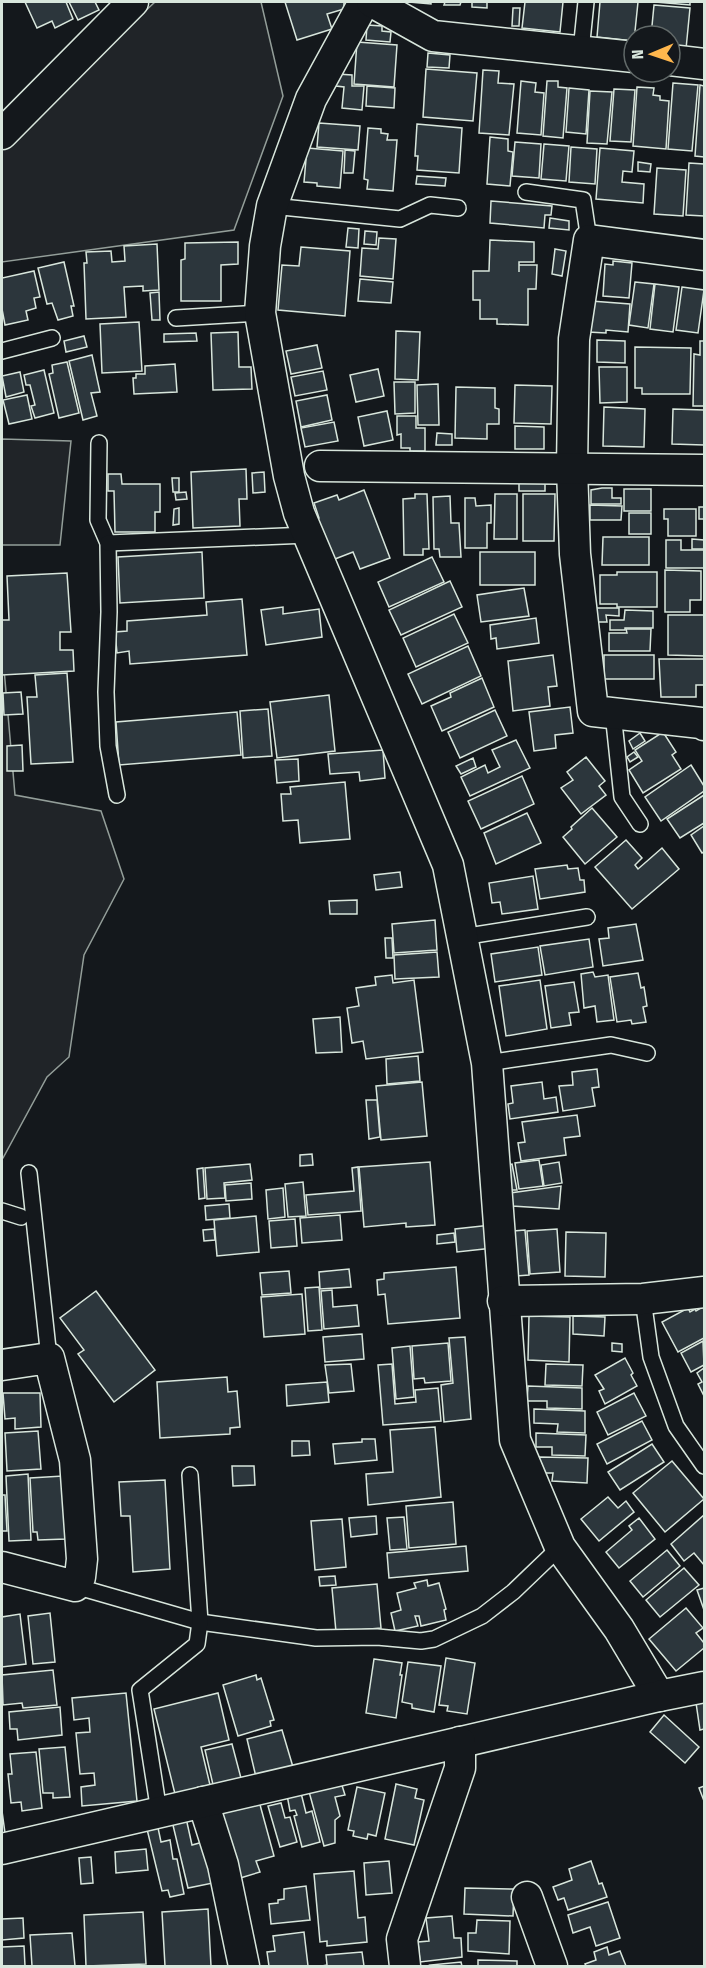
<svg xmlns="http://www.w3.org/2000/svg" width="706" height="1968" font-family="'Fira Sans Condensed',sans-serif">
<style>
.green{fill:#202428;stroke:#939e99;stroke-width:1.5}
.building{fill:#2c363c;stroke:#d8e6dc;stroke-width:1.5}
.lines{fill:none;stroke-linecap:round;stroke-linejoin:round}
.service-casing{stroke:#d8e6dc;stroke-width:18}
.minor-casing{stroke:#d8e6dc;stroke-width:33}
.service{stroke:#14181c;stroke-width:15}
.minor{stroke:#14181c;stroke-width:30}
</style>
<rect width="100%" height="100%" fill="#14181c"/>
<g class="green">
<polygon points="155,2 261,2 283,96 234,230 2,262 2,144"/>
<polygon points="2,439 71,441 60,545 2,545"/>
<polygon points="2,646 15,795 101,811 124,879 84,955 69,1057 47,1077 3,1158 2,1158"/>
</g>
<g class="building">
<polygon points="25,2 66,2 73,19 55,28 52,21 37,28"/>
<polygon points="69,2 95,2 99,10 78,20"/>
<polygon points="285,2 344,2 344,9 327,14 332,29 297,40"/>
<polygon points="409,2 431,2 431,4"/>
<polygon points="445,2 461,2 460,5 444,5"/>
<polygon points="472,2 487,2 487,8 472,7"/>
<polygon points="525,2 563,2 560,32 522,28"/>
<polygon points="600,2 638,2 634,41 597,37"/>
<polygon points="655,2 690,2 690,5"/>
<polygon points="654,5 690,8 686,49 670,48 670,36 651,36"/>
<polygon points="513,8 520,8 519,26 512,26"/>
<polygon points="367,25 382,26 382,31 391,32 390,42 366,40"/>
<polygon points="357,42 397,45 394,87 354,84"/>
<polygon points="428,53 450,55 449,68 427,67"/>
<polygon points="426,69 477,73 473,121 423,117"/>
<polygon points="483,70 499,71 498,83 514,84 509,135 479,133"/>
<polygon points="337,74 352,75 352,86 364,86 362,110 342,108 344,87 336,86"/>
<polygon points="521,81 536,83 535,92 544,93 541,135 517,133"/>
<polygon points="547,81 558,81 558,87 567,88 563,138 543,136"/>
<polygon points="673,83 698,85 692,151 668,149"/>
<polygon points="700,85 704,86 704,157 695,156"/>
<polygon points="367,86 395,88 394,108 366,106"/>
<polygon points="637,87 654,88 653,95 660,96 660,100 669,101 666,149 633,146"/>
<polygon points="569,88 589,90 586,134 566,132"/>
<polygon points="614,89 635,90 631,142 610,141"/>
<polygon points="590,91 612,92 607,144 587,143"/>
<polygon points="319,123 360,126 358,150 317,147"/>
<polygon points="417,124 462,128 459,173 417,170 418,156 415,156"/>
<polygon points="368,128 381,129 381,133 388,134 387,140 397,140 393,191 367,189 368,180 364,179"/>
<polygon points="490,137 508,139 508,151 513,152 510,186 487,184"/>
<polygon points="515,142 541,144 539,178 512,176"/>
<polygon points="544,144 569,146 566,181 541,179"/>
<polygon points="571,147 597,149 595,184 569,182"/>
<polygon points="307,148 343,151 340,188 317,186 317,183 304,182"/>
<polygon points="600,148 634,151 632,172 623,171 622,182 644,184 643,203 596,199"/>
<polygon points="345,150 355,151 353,173 344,173"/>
<polygon points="638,162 651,164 650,172 638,171"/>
<polygon points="689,163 704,164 704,216 686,215"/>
<polygon points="657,168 686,170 683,216 654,214"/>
<polygon points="417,176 446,178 445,186 416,184"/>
<polygon points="491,201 552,206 551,215 545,215 544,228 490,223"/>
<polygon points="550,218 569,221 569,230 549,228"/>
<polygon points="348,228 359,229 358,248 346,247"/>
<polygon points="365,231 377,232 376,245 364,244"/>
<polygon points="379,238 396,239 393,279 360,276 362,248 378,249"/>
<polygon points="490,240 534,242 534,262 519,262 519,272 519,265 537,265 536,289 528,289 528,325 497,324 497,319 480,319 480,300 473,300 473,271 489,271"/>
<polygon points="238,242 238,264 221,265 221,301 181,301 181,260 185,259 185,243"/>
<polygon points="157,244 159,290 143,291 143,286 124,287 126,317 86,319 84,263 87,263 86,252 111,251 112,262 125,261 124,246"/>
<polygon points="301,247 350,251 345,316 278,310 282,265 299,266"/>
<polygon points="555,249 566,251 562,276 552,274"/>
<polygon points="613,261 632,263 629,298 603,296 605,264 613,265"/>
<polygon points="64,262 74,306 71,306 73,316 58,320 52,303 47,304 38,268"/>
<polygon points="34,271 40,297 34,298 36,308 26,311 28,320 5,325 2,309 2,278"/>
<polygon points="360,279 393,282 391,303 358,301"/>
<polygon points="635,282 654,284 648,328 629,325"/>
<polygon points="655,284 679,287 673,332 650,329"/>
<polygon points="682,287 704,290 698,333 676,330"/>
<polygon points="159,292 160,320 152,320 150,293"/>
<polygon points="591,301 630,304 628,332 606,330 606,333 588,332"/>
<polygon points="139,322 142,371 102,373 100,324"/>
<polygon points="396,331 420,332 418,380 395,379"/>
<polygon points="238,332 239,367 251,367 252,389 213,390 211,333"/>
<polygon points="196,333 197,341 164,342 164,334"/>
<polygon points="84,336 87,347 66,352 64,341"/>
<polygon points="597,340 625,341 625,363 597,362"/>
<polygon points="700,341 704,341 704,406 693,406 694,354 700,355"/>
<polygon points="317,345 322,368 291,374 286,351"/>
<polygon points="635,347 691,348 690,394 642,394 642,388 635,388"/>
<polygon points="92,355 100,392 91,393 97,416 83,420 69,361"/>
<polygon points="67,362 79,413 59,418 49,374 53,373 52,365"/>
<polygon points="175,364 177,392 134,394 133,378 136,378 136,374 145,374 145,366"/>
<polygon points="599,367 627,367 627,402 600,403"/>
<polygon points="378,369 384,396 356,402 350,375"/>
<polygon points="44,370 54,413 35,418 31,406 35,405 30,385 26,385 24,375"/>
<polygon points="323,371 327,390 295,396 291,377"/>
<polygon points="20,372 24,392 6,397 2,376"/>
<polygon points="394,382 415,382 415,413 395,414"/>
<polygon points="438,384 439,425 418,425 417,385"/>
<polygon points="515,385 552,386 551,424 514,423"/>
<polygon points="456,387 495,388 495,408 499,409 499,424 487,424 487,439 455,438"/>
<polygon points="27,395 32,419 9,424 3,400"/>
<polygon points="327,395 332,420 301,427 296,401"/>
<polygon points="604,407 645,409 644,447 603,446"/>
<polygon points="673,409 704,410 704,445 672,444"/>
<polygon points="387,411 393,440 364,446 358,417"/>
<polygon points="397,416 416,416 416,428 425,428 425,451 410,451 410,448 401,448 401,434 397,435"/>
<polygon points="334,422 338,441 305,447 301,428"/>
<polygon points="515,426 544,427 544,449 515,449"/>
<polygon points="437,433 452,434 452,445 436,445"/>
<polygon points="246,469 247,499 239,499 240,526 193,528 191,472"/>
<polygon points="264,472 265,492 253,493 252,473"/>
<polygon points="108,474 121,474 122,484 160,484 160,512 155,512 155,532 115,532 114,491 108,491"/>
<polygon points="519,477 545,478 545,491 519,491"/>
<polygon points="172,478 179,478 179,492 173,492"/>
<polygon points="602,488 612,488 612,498 621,498 621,504 591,504 591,490"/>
<rect x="624" y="489" width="27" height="22"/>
<polygon points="364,490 390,558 360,569 353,552 335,559 316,519 319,518 314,503 337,495 339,500"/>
<polygon points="186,492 187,499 176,500 175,493"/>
<polygon points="415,494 427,494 429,549 423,549 423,555 404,555 403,499 415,498"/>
<polygon points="495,494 517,494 517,539 494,539"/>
<polygon points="523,494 555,494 554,541 523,541"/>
<polygon points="450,496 451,523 459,523 461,557 440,557 439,549 434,549 433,497"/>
<polygon points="465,498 475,498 476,506 491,505 491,523 487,523 487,548 465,548"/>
<polygon points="590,505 622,506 621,520 590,520"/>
<rect x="699" y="507" width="5" height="12"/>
<polygon points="179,508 179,524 173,525 174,509"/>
<polygon points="664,509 696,509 696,536 668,536 668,519 664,519"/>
<rect x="629" y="513" width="22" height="21"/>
<polygon points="603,537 649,537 649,565 602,565"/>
<polygon points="692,539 704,540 704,549 692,549"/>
<polygon points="666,540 681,540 681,550 704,550 704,568 666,568"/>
<polygon points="202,552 204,598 120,603 118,557"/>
<rect x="480" y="552" width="55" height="33"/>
<polygon points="432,557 444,582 389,607 378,582"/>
<polygon points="665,570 701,571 701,600 690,600 690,612 665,612"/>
<polygon points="617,572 657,572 657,607 617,607 617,604 600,604 600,575 617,575"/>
<polygon points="67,573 71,632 60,632 60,650 73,650 74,671 2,675 2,620 9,620 7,576"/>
<polygon points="450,581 462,607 401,635 389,610"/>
<polygon points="524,588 529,616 481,622 477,595"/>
<polygon points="242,599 247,655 130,664 129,651 117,653 115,632 127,631 127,621 207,615 206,602"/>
<polygon points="283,607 283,614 319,609 322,637 266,645 261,610"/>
<polygon points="595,608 619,608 619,616 606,615 607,622 594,622"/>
<polygon points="625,610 653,611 653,628 625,628 625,630 610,630 610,620 624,620"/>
<polygon points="454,614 468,643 416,667 403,638"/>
<polygon points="668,615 704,615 704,656 668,655"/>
<polygon points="536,618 539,643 497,649 496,638 491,639 490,625"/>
<polygon points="626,629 651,629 650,651 609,651 609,633 627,633"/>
<polygon points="468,646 481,676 422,704 408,674"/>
<polygon points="553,655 557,686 548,687 550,706 513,711 508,661"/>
<rect x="604" y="655" width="50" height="24"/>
<polygon points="659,659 704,659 704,691 704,685 696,685 696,697 661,697"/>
<polygon points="67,673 73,762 31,764 27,697 37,697 35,675"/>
<polygon points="482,678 494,707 442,731 431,706 451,697 450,693"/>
<polygon points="21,692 23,714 4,715 3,693"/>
<polygon points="329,695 335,751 277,758 270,702"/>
<polygon points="570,707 573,733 555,735 556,748 534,751 529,712"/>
<polygon points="268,709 272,756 243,758 240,711"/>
<polygon points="495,710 507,736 460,758 448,732"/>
<polygon points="237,712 241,755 119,765 116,722"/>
<polygon points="663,732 676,752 672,755 681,769 643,793 629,770 642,761 635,750"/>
<polygon points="640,733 645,741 633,749 629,741"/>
<polygon points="516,740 530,768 470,796 461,777 485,765 488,773 500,767 492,750"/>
<polygon points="22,745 23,771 7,771 7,746"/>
<polygon points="383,750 385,778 360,781 359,772 330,774 328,754"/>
<polygon points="634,752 638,757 630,762 627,757"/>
<polygon points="586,757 605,781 599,786 606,795 581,814 561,788 573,780 567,772"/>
<polygon points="473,758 476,767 461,774 456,766"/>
<polygon points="298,759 299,781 277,783 275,760"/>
<polygon points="691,765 704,786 704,791 661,821 645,797"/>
<polygon points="522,776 534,804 481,829 468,801"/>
<polygon points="345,782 350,839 300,843 298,820 283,821 281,794 291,794 290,787"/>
<polygon points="704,795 704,823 680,838 667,819"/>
<polygon points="592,808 617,837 585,864 563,837 572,829 571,827"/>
<polygon points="527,813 541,843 496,864 484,833"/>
<polygon points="704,826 704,852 702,853 691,835"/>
<polygon points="626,840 642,858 635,865 638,869 662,848 679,869 632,909 595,867"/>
<polygon points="567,865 568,869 578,868 580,880 584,880 585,892 540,899 535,869"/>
<polygon points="400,872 402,887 376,890 374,875"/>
<polygon points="533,876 538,909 502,914 500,902 492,903 489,883"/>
<polygon points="357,900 357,914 330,914 329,901"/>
<polygon points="435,920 437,950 394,953 392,924"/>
<polygon points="636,924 643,960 603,966 599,939 609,938 608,928"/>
<polygon points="385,938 392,938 393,958 386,958"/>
<polygon points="589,939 593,967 545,975 540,946"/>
<polygon points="538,947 542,975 495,982 491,954"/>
<polygon points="437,952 439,977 395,979 394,955"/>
<polygon points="593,972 595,977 608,975 614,1020 597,1022 595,1006 584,1008 581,974"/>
<polygon points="638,973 641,988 644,987 647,1006 643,1007 646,1022 632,1024 631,1020 617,1022 610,977"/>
<polygon points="392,975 393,983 414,980 423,1052 366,1059 363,1041 352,1043 347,1008 359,1006 356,988 376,985 375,977"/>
<polygon points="540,980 547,1029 506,1036 499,986"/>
<polygon points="574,982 579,1012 569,1013 571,1025 551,1028 545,986"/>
<polygon points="340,1017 342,1052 316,1053 313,1019"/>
<polygon points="418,1056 420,1081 387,1084 386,1059"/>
<polygon points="597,1069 599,1087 592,1088 595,1106 563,1111 559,1086 573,1085 572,1072"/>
<polygon points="422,1082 427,1136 381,1140 376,1086"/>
<polygon points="542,1082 544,1099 556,1097 558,1112 510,1119 508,1104 513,1103 511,1086"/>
<polygon points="366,1100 377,1100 380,1137 369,1139"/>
<polygon points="577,1115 580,1136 564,1138 566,1155 521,1161 518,1143 525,1142 522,1122"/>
<polygon points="312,1154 313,1165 300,1166 300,1155"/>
<polygon points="539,1160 543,1186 519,1189 515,1163"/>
<polygon points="430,1162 435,1225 406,1227 406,1223 364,1227 359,1167"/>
<polygon points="559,1162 562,1183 544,1186 541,1165"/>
<polygon points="250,1164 252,1180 224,1183 225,1198 207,1199 205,1168"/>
<polygon points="512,1164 517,1190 511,1190 506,1165"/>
<polygon points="358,1167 361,1211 308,1215 306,1195 354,1191 352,1168"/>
<polygon points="203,1168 205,1198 199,1199 197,1169"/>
<polygon points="303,1182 306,1216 288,1217 285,1184"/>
<polygon points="251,1183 252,1199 226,1201 225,1185"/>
<polygon points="561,1186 559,1209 512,1206 510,1193"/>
<polygon points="283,1188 285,1217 268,1219 266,1190"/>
<polygon points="229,1204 230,1218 206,1220 205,1206"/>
<polygon points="340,1215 342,1240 302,1243 300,1218"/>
<polygon points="256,1216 259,1252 217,1256 214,1220"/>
<polygon points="295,1219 297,1246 271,1248 269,1221"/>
<polygon points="491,1225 493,1248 457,1252 455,1229"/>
<polygon points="214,1229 215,1240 204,1241 203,1230"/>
<polygon points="557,1229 560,1272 530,1274 527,1231"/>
<polygon points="525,1230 529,1275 516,1276 513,1231"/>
<polygon points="566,1232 606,1233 605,1277 565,1276"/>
<polygon points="454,1233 455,1242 437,1244 437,1235"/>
<polygon points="456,1267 460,1318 388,1324 385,1294 378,1295 377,1280 384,1279 384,1273"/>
<polygon points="349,1269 351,1287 320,1289 319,1272"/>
<polygon points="289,1271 291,1293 262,1295 260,1273"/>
<polygon points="319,1287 322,1330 308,1331 305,1288"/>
<polygon points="332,1290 333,1307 357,1305 359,1326 324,1329 321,1291"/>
<polygon points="96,1291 155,1370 114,1402 78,1354 84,1350 60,1318"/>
<polygon points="302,1294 305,1334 264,1337 261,1297"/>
<polygon points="704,1306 704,1338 678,1352 662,1322 688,1308 690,1312 695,1309 696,1311"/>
<polygon points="529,1316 570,1317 569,1362 528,1360"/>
<polygon points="573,1316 605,1317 604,1336 573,1334"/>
<polygon points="362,1334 364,1359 325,1362 323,1337"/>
<polygon points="465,1337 471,1419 444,1422 441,1385 453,1383 449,1338"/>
<polygon points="703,1341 704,1365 691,1372 681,1353"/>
<polygon points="448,1343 451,1381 425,1383 424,1378 414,1379 412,1346"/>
<polygon points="612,1343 622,1344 622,1352 612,1351"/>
<polygon points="410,1346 414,1397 396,1399 392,1348"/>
<polygon points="625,1358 633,1373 631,1375 637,1386 605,1404 599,1391 604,1389 595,1375"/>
<polygon points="351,1364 354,1391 329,1393 325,1365"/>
<polygon points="392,1364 395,1404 416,1402 415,1390 438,1388 441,1421 383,1425 378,1365"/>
<polygon points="546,1364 583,1365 582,1386 545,1385"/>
<polygon points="704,1368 704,1396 698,1384 702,1382 697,1373"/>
<polygon points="227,1377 228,1392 237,1391 240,1427 230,1428 230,1434 160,1438 157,1382"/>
<polygon points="327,1382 329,1402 287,1406 286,1385"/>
<polygon points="528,1386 582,1388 582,1409 547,1408 547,1401 527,1401"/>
<polygon points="3,1393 40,1393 41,1427 15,1429 15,1418 5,1419"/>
<polygon points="634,1393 646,1416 608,1435 597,1412"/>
<polygon points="534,1409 585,1411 585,1433 557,1432 558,1424 534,1423"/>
<polygon points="642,1421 652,1440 607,1464 597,1444"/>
<polygon points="435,1427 441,1497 368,1505 366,1474 393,1472 390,1430"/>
<polygon points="38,1431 41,1469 7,1471 5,1433"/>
<polygon points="536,1433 586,1435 585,1456 552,1455 552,1447 536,1447"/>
<polygon points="362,1439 375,1439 377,1460 335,1464 333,1444 362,1442"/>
<polygon points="292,1441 309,1441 310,1455 292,1456"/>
<polygon points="652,1444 664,1462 620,1490 608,1472"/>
<polygon points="539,1457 588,1458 587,1483 552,1481 553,1473 538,1473"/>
<polygon points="672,1461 704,1499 665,1532 633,1493"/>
<polygon points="232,1466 254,1466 255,1485 233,1486"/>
<polygon points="28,1474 31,1540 9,1541 6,1476"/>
<polygon points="63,1476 66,1539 38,1540 37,1532 33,1532 30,1478"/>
<polygon points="165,1480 170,1569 133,1572 130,1516 121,1516 119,1482"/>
<polygon points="2,1495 5,1495 7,1531 2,1531"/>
<polygon points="608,1497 618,1508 626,1501 634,1512 599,1541 581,1519"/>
<polygon points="453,1502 456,1544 409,1548 406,1506"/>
<polygon points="704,1515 704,1565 694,1553 684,1561 671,1544"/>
<polygon points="376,1516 377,1534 351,1537 349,1518"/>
<polygon points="404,1517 407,1549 390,1550 387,1518"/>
<polygon points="639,1518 655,1539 619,1568 606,1552 632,1530 629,1526"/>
<polygon points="342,1519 346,1567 315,1570 311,1521"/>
<polygon points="466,1546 468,1571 389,1578 387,1553"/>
<polygon points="667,1550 680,1566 643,1597 630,1581"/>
<polygon points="684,1568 699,1585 660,1617 646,1600"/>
<polygon points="335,1576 336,1585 320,1586 319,1577"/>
<polygon points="427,1580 428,1586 439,1583 446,1609 444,1610 446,1620 421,1626 419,1616 415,1616 418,1626 395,1631 391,1613 401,1610 397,1593 416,1588 414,1583"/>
<polygon points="377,1584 381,1628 336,1632 332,1588"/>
<polygon points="704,1588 704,1610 697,1590"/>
<polygon points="686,1608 703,1628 696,1633 704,1643 704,1648 676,1671 649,1639"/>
<polygon points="50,1613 55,1662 33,1664 28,1616"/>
<polygon points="20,1614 26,1664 2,1667 2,1617"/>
<polygon points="446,1658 475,1663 467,1714 447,1711 448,1706 439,1705"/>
<polygon points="374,1659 402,1663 400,1675 402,1675 396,1718 366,1713"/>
<polygon points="408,1662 441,1666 434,1712 412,1708 412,1704 402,1702"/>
<polygon points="53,1670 57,1705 23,1708 22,1703 3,1705 2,1675"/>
<polygon points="256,1675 257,1680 261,1678 274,1720 270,1721 271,1726 238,1736 223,1685"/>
<polygon points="126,1693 137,1801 82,1806 81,1787 95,1785 94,1773 80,1774 76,1733 90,1732 89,1718 74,1720 72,1698"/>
<polygon points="218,1693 229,1740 201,1747 210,1785 175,1794 154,1709"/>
<polygon points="704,1695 704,1729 700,1730 695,1696"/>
<polygon points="60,1707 62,1735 18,1740 17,1729 10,1729 9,1712"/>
<polygon points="664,1715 699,1747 685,1763 650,1732"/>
<polygon points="282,1730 293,1767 256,1777 247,1739"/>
<polygon points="232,1744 242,1782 214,1789 205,1750"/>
<polygon points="65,1747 70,1797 53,1798 53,1793 43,1793 39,1749"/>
<polygon points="36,1752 42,1808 22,1811 21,1802 11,1803 8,1774 12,1774 10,1754"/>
<polygon points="340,1779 345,1795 335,1797 340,1816 335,1820 335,1843 324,1846 308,1788"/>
<polygon points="396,1784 417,1789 415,1798 424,1800 414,1845 385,1839"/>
<polygon points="704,1786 704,1801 699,1788"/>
<polygon points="357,1787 385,1793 376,1836 368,1834 367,1839 353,1836 354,1831 348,1830"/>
<polygon points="301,1793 306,1813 312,1811 320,1842 302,1847 294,1816 297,1815 295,1810 290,1811 287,1795"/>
<polygon points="259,1801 274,1856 256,1861 260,1872 237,1879 218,1813"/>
<polygon points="281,1803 285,1818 290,1817 297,1842 280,1847 268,1806"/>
<polygon points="2,1811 5,1833 2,1834"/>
<polygon points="186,1818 192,1845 203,1842 213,1883 188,1888 172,1821"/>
<polygon points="157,1823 161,1842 170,1840 173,1859 177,1859 184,1894 170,1897 168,1890 162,1891 146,1825"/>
<polygon points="146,1849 148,1870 116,1873 115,1852"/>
<polygon points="91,1857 93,1883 81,1884 79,1858"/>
<polygon points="389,1861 392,1893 366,1895 364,1863"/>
<polygon points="591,1861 599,1884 602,1883 607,1897 568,1910 564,1898 558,1900 553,1887 572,1880 569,1869"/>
<polygon points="354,1871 358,1918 365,1917 367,1942 327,1946 327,1941 320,1942 314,1874"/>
<polygon points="306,1886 310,1920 271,1924 269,1904 278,1903 278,1900 284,1899 284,1889"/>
<polygon points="465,1888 514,1889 513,1916 464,1914"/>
<polygon points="608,1902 620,1938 596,1946 590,1927 573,1933 568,1915"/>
<polygon points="208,1909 211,1966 149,1966 165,1966 162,1912"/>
<polygon points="143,1912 146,1964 86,1966 84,1915"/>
<polygon points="452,1916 454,1938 461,1938 462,1957 420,1962 418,1942 429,1941 426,1918"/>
<polygon points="23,1918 24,1938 2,1940 2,1919"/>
<polygon points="477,1920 510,1921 509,1954 468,1951 468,1933 476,1933"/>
<polygon points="304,1932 308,1966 269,1966 267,1952 275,1951 273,1936"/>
<polygon points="72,1933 75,1966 32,1966 30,1935"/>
<polygon points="24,1946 25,1966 2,1966 2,1947"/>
<polygon points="607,1947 609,1955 620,1951 626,1966 586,1966 585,1964 596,1960 594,1952"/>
<polygon points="362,1952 364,1966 322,1966 327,1965 326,1955"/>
<polygon points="478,1960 517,1961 517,1966 478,1966"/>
<polygon points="461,1962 462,1966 431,1966 430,1965"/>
</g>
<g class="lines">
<g class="service-casing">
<g id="service">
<polyline points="581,51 586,2"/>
<polyline points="526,192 583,200 589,240"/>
<polyline points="272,206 400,219 430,205 458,208"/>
<polyline points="176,318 260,313"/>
<polyline points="2,351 52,338"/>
<polyline points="99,443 98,520 108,543 109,612 106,692 108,746 117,795"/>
<polyline points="108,543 308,535"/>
<polyline points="613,713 622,797 640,824"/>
<polyline points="462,937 587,917"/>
<polyline points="487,1063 611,1045 647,1053"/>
<polyline points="29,1173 49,1358"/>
<polyline points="2,1211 21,1217"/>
<polyline points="643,1299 651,1357 676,1426 704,1466"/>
<polyline points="75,1586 200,1622 316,1638 377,1637 421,1641 434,1639 482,1616 513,1592 560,1547"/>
<polyline points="159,1812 140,1690 197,1644 200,1622 190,1475"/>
</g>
</g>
<g class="minor-casing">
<g id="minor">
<polyline points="364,2 311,99 272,206 265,246 260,313 289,476 299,513 448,865 487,1063 515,1440 560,1547 619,1629 659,1696"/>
<polyline points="372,2 433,36 634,57"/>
<polyline points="670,60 704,64"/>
<polyline points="2,134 133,2"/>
<polyline points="704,255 589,240 574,339 572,468 575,554 593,711 701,723 704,725"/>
<polyline points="320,466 704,470"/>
<polyline points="503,1301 643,1299 704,1292"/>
<polyline points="2,1365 49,1358 75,1460 82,1559 80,1577 75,1586 2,1567"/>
<polyline points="203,1802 223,1865 244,1966"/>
<polyline points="2,1849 659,1696 704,1687"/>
<polyline points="527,1897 552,1966"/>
<polyline points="405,1966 402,1939 460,1768 460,1742"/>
</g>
</g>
<use href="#service" class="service"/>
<use href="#minor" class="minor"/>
</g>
<rect width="706" height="1968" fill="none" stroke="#d8e6dc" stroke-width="6"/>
<g transform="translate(652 54) rotate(268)"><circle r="28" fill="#14181c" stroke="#626a69" stroke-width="1.5"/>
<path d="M0-4.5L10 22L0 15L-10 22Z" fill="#ffb74d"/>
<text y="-9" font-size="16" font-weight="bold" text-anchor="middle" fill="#d8e6dc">N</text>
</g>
</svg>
